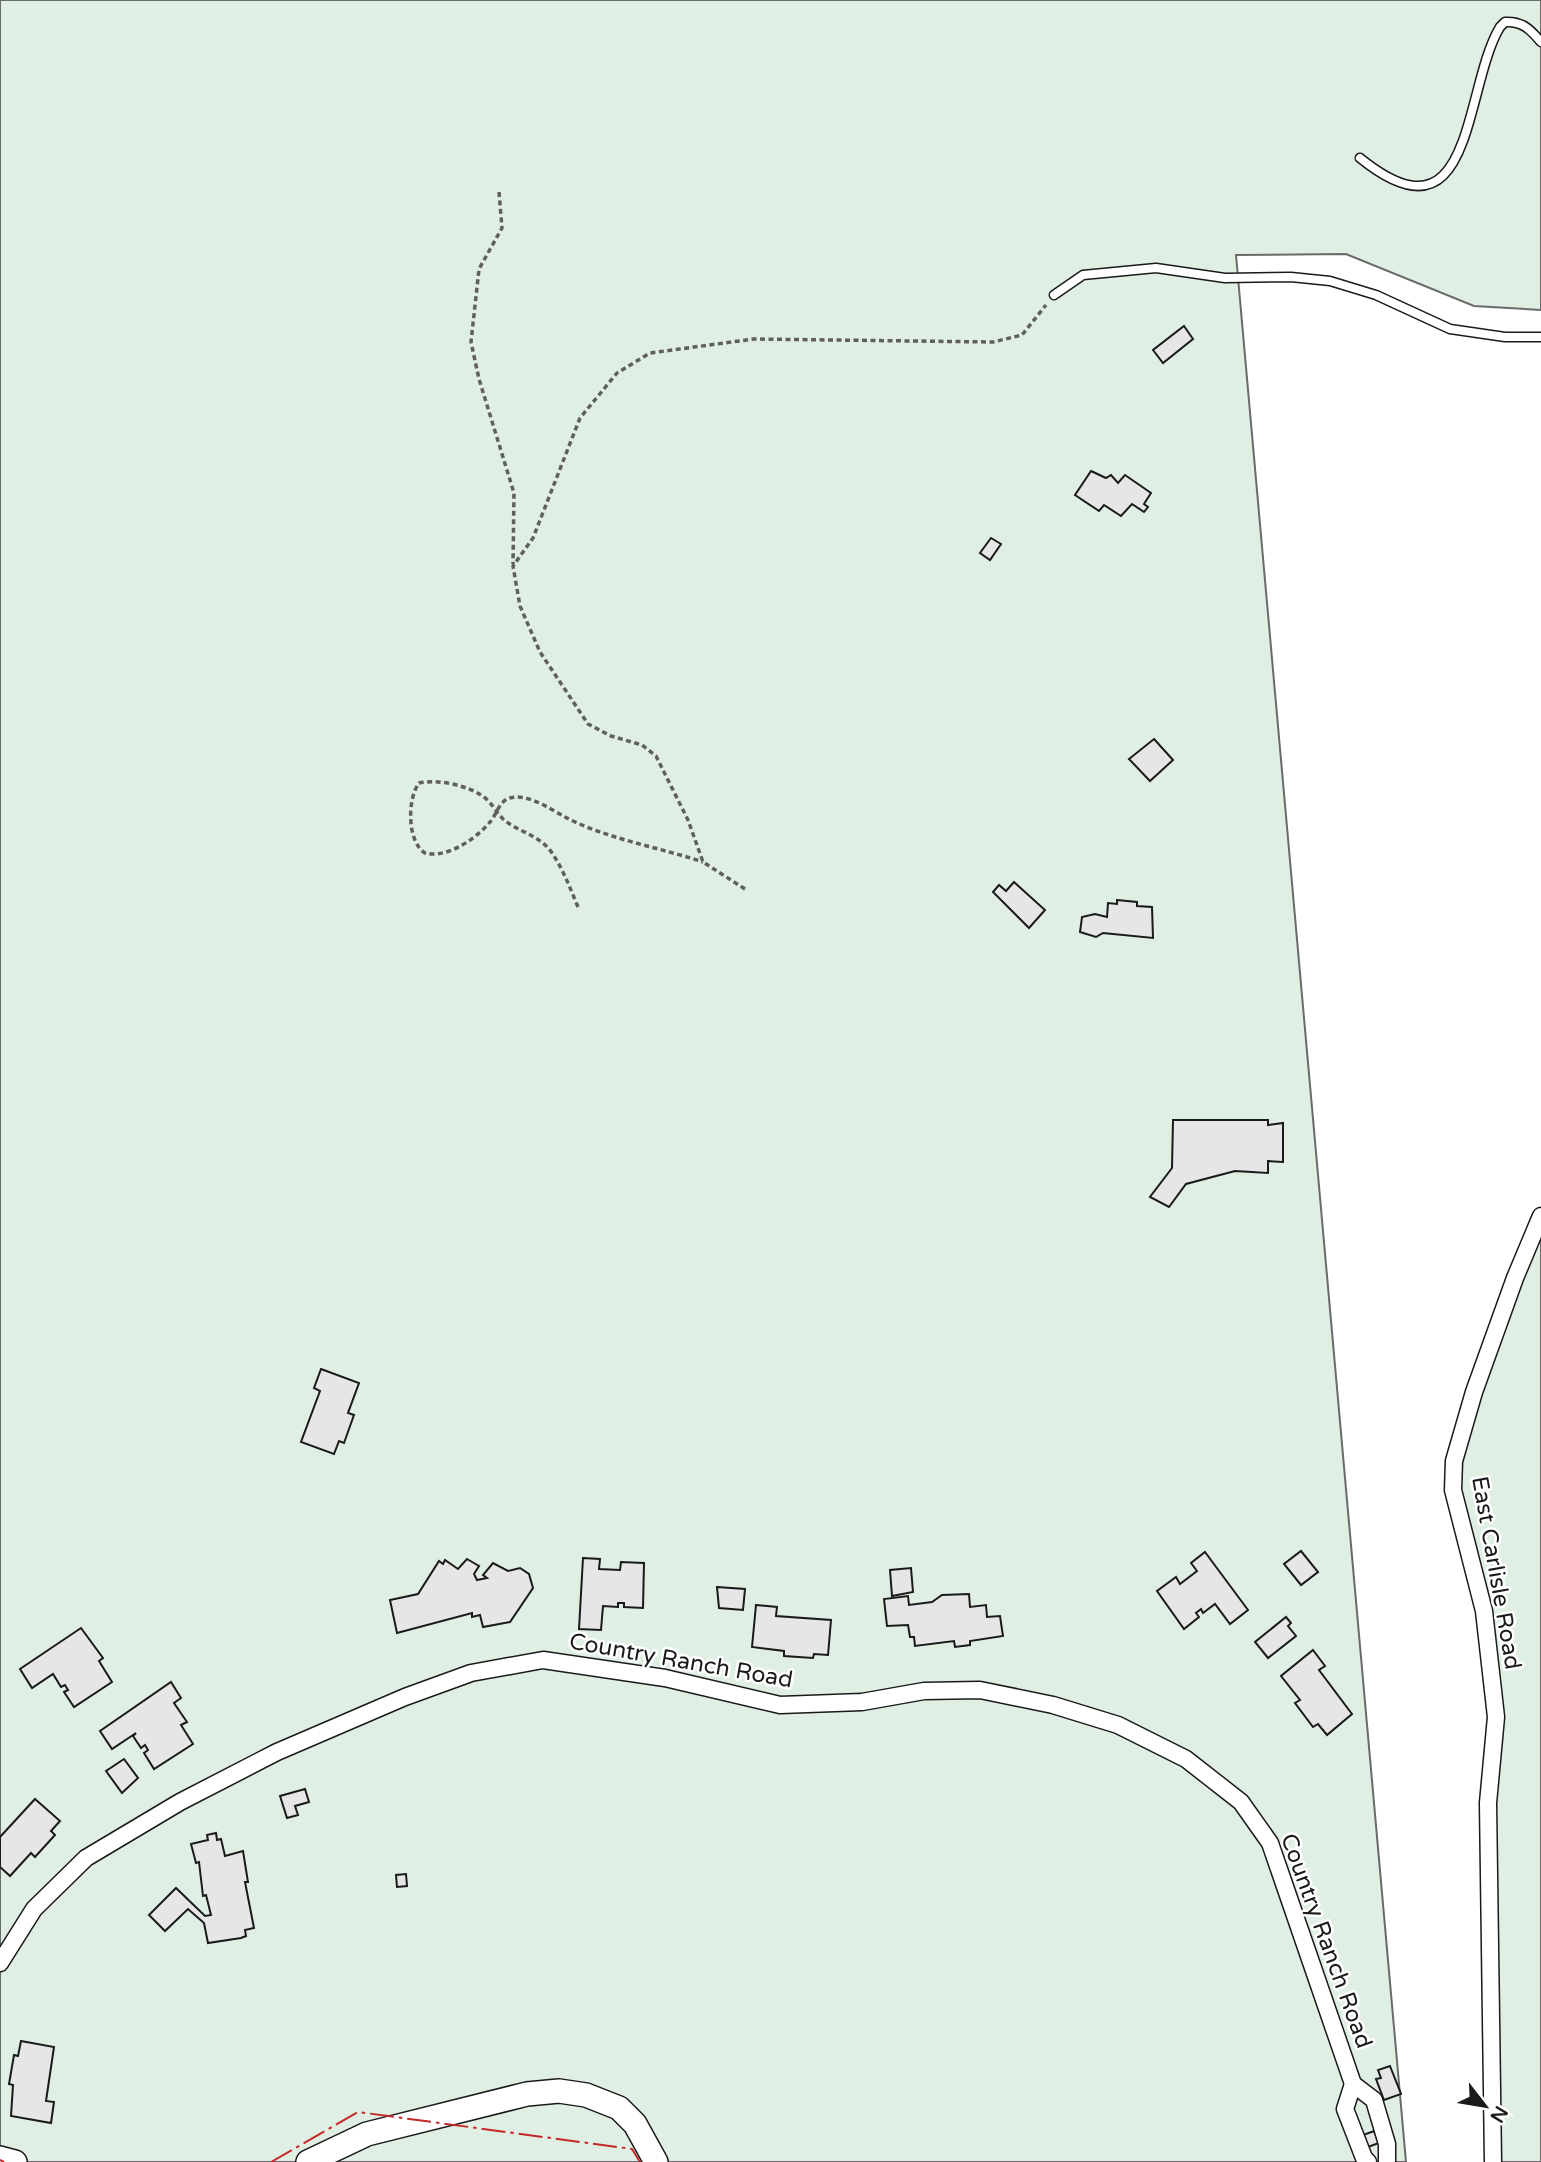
<svg xmlns="http://www.w3.org/2000/svg" width="1541" height="2162" font-family="'Varela Round',sans-serif">
<style>
.green{fill:#e0efe3;stroke:#6a6a6a;stroke-width:2}
.building{fill:#e6e6e6;stroke:#1a1a1a;stroke-width:2}
.lines{fill:none;stroke-linecap:round;stroke-linejoin:round}
.service-casing{stroke:#1a1a1a;stroke-width:11}
.minor-casing{stroke:#1a1a1a;stroke-width:19}
.secondary-casing{stroke:#1a1a1a;stroke-width:26}
.path{stroke:#5f5f5f;stroke-width:3.5;stroke-dasharray:5 3.5;stroke-linecap:butt}
.service{stroke:#fff;stroke-width:8}
.minor{stroke:#fff;stroke-width:16}
.secondary{stroke:#fff;stroke-width:23}
.power{stroke:#c62828;stroke-width:2;stroke-dasharray:24 5 3.5 5;stroke-linecap:butt}
.labels{text-anchor:middle;dominant-baseline:central;stroke-width:5;stroke-linejoin:round;paint-order:stroke}
.street-label{font-size:23px;fill:#1a1a1a;stroke:#fff}
</style>
<rect width="100%" height="100%" fill="#fff"/>
<g class="green">
<polygon points="0,0 1541,0 1541,310 1474,306 1346,254 1236,255 1406,2162 0,2162"/>
<polygon points="1541,1216 1541,2162 1493,2162 1496,1717 1454,1461"/>
</g>
<g class="building">
<polygon points="1184,326 1193,339 1163,363 1153,350"/>
<polygon points="1091,471 1106,478 1111,475 1118,483 1125,475 1151,493 1144,504 1148,507 1144,512 1132,504 1121,516 1104,505 1099,511 1075,495"/>
<polygon points="991,538 1001,544 990,560 980,553"/>
<polygon points="1154,739 1173,760 1150,781 1129,759"/>
<polygon points="1014,882 1045,910 1029,928 993,892 999,885 1006,891"/>
<polygon points="1117,900 1137,902 1137,906 1152,907 1153,938 1103,933 1096,937 1080,932 1082,917 1095,914 1107,917 1108,903 1117,904"/>
<polygon points="1173,1120 1268,1120 1268,1125 1283,1123 1283,1162 1268,1161 1268,1173 1235,1171 1186,1184 1169,1207 1150,1197 1172,1168"/>
<polygon points="321,1369 359,1383 348,1413 354,1415 344,1443 339,1441 334,1454 301,1442 320,1391 314,1388"/>
<polygon points="1301,1551 1318,1572 1301,1585 1284,1564"/>
<polygon points="1205,1552 1248,1610 1230,1624 1215,1604 1203,1613 1201,1609 1196,1613 1199,1617 1184,1629 1157,1591 1176,1577 1180,1584 1197,1571 1191,1563"/>
<polygon points="583,1558 600,1559 599,1569 620,1570 621,1562 644,1563 643,1608 624,1607 624,1603 618,1603 618,1607 603,1606 601,1630 579,1629"/>
<polygon points="467,1559 479,1566 474,1574 477,1580 487,1578 483,1575 493,1563 508,1571 520,1568 529,1574 533,1588 510,1622 483,1627 480,1615 472,1617 472,1613 397,1633 390,1600 418,1594 439,1561 443,1564 445,1560 458,1569"/>
<polygon points="911,1568 913,1592 892,1596 890,1570"/>
<polygon points="717,1587 745,1589 743,1610 719,1608"/>
<polygon points="969,1594 970,1607 986,1605 987,1617 1000,1616 1003,1636 970,1641 970,1645 955,1647 954,1641 915,1646 914,1637 910,1637 908,1625 887,1626 884,1599 908,1596 909,1605 932,1602 942,1595"/>
<polygon points="756,1605 777,1607 776,1616 831,1620 828,1655 814,1654 813,1658 784,1656 784,1651 752,1647"/>
<polygon points="1286,1617 1291,1623 1288,1626 1296,1636 1268,1658 1255,1642"/>
<polygon points="81,1628 103,1658 99,1661 112,1682 74,1707 64,1692 68,1690 65,1685 61,1687 53,1674 32,1688 20,1669"/>
<polygon points="1313,1650 1325,1666 1319,1670 1352,1714 1327,1735 1318,1724 1313,1727 1295,1703 1300,1700 1281,1676"/>
<polygon points="171,1682 181,1698 174,1703 187,1722 181,1725 193,1744 154,1769 144,1753 148,1750 145,1745 141,1748 133,1736 136,1733 112,1749 100,1731"/>
<polygon points="124,1759 138,1778 122,1793 106,1771"/>
<polygon points="305,1789 309,1802 295,1806 298,1815 287,1818 280,1796"/>
<polygon points="35,1799 60,1821 51,1831 55,1835 35,1857 31,1853 10,1876 0,1867 0,1837"/>
<polygon points="216,1833 217,1840 221,1839 225,1856 243,1851 248,1882 245,1882 254,1928 245,1930 246,1936 241,1938 208,1943 204,1923 188,1909 165,1931 149,1915 176,1888 205,1916 211,1915 206,1895 203,1896 199,1862 196,1863 191,1844 208,1840 207,1835"/>
<polygon points="406,1874 407,1886 397,1887 396,1875"/>
<polygon points="21,2041 54,2047 46,2101 54,2102 51,2123 11,2116 13,2085 9,2084 14,2055 18,2056"/>
<polygon points="1390,2066 1401,2094 1384,2100 1376,2079 1381,2078 1378,2070"/>
<polygon points="1374,2131 1379,2143 1368,2147 1363,2135"/>
</g>
<g class="lines">
<g class="service-casing">
<g id="service">
<path d="M1360,158C1475,251 1463,88 1500,27L1505,22C1522,21 1530,29 1541,42"/>
<polyline points="1054,295 1083,275 1156,268 1225,278 1291,277 1330,281 1376,295 1450,329 1505,337 1541,337"/>
</g>
</g>
<g class="minor-casing">
<g id="minor">
<polyline points="0,1963 34,1909 86,1858 180,1802 277,1752 405,1697 471,1673 543,1660 665,1678 780,1705 862,1702 924,1691 980,1690 1053,1705 1118,1725 1186,1759 1241,1802 1270,1843 1353,2084 1374,2100 1387,2144 1387,2162"/>
<polyline points="1353,2084 1345,2109 1364,2158 1368,2162"/>
<polyline points="1493,2162 1488,1803 1496,1717 1484,1611 1453,1490 1454,1461 1474,1392 1515,1278 1541,1216"/>
</g>
</g>
<g class="secondary-casing">
<g id="secondary">
<polyline points="0,2158 15,2162"/>
<polyline points="308,2162 367,2134 527,2094 559,2091 586,2095 619,2108 635,2124 656,2162"/>
</g>
</g>
<g class="path">
<polyline points="499,192 502,228 479,269 471,342 479,379 514,493 513,564"/>
<polyline points="745,889 703,862 688,820 656,756 642,745 611,736 588,724 540,652 520,606 513,566 533,538 580,418 617,373 650,353 754,339 993,342 1022,335 1046,305"/>
<path d="M578,907C570,888 563,869 552,853C540,835 518,832 503,819C496,812 491,801 481,795C465,785 438,779 419,783C407,799 407,842 425,853C447,859 477,838 490,822C497,814 499,801 510,798C528,793 550,809 565,817C607,839 658,847 703,862"/>
</g>
<use href="#service" class="service"/>
<use href="#minor" class="minor"/>
<use href="#secondary" class="secondary"/>
<g class="power">
<polyline points="0,2160 4,2162"/>
<polyline points="271,2162 358,2112 632,2149 640,2162"/>
</g>
</g>
<g class="labels">
<g class="street-label">
<text transform="translate(1496 1573) rotate(80)">East Carlisle Road</text>
<text transform="translate(681 1661) rotate(10)">Country Ranch Road</text>
<text transform="translate(1326 1941) rotate(70)">Country Ranch Road</text>
</g>
</g>
<g transform="translate(1485 2106) rotate(121)" stroke="#ffffff" stroke-width="5" paint-order="stroke">
<path d="M0-5L12 26L0 18L-12 26Z" fill="#1a1a1a"/>
<text y="-10" font-size="19" font-weight="bold" text-anchor="middle" fill="#1a1a1a">N</text>
</g>
</svg>
